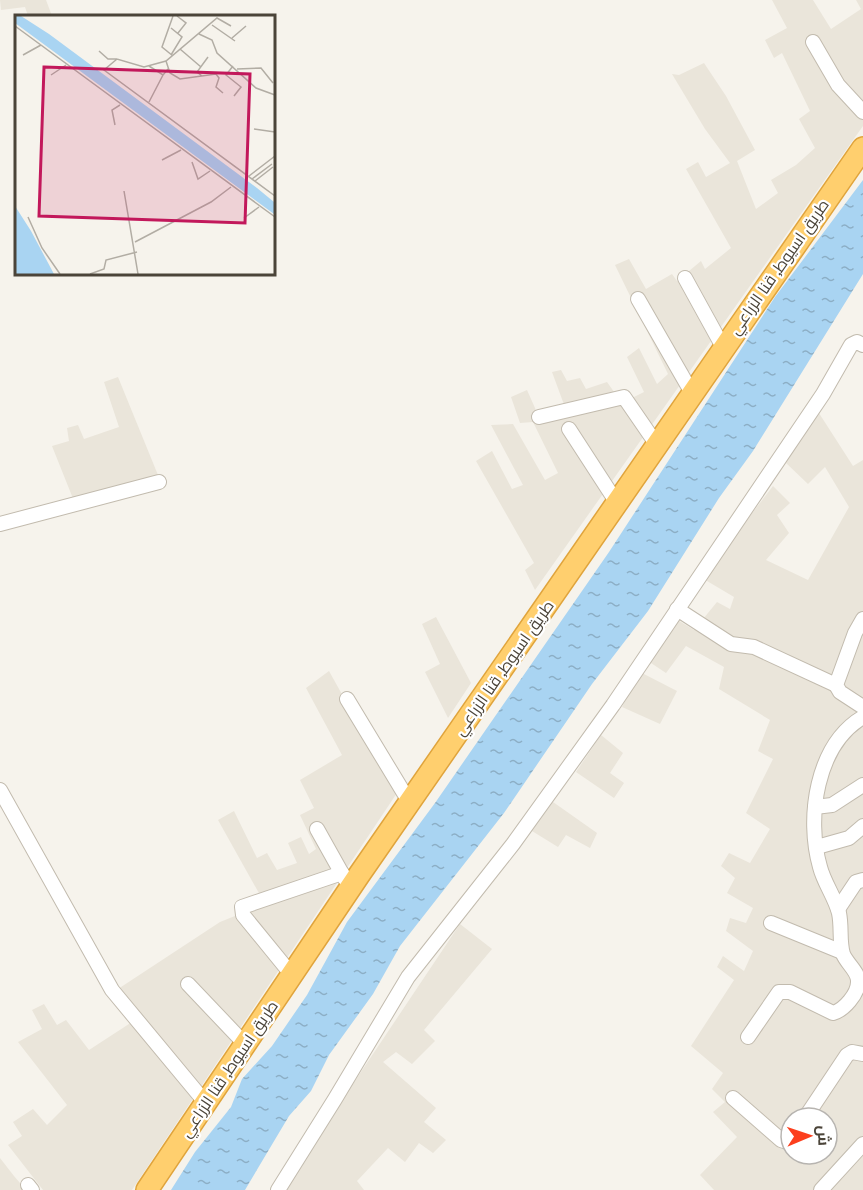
<svg xmlns="http://www.w3.org/2000/svg" width="863" height="1190" font-family="'Space Grotesk',Cairo,sans-serif">
<style>
.residential{fill:#eae5da;fill-rule:evenodd}
.water{fill:url(#water-ripples)}
.lines{fill:none;stroke-linecap:round;stroke-linejoin:round}
.minor-casing{stroke:#c2bbae;stroke-width:16}
.highway-casing{stroke:#e0a43c;stroke-width:24}
.minor{stroke:#fff;stroke-width:14}
.highway{stroke:#ffcf6e;stroke-width:21}
.labels{text-anchor:middle;dominant-baseline:central;stroke-width:4.5;stroke-linejoin:round;paint-order:stroke}
.street-label{font-size:16px;fill:#4b4439;stroke:#fff}
.inset-road{fill:none;stroke:#b2ada4;stroke-width:1.5}
.view{fill:#c2185b;fill-opacity:0.15;stroke:#c2185b;stroke-width:3}
.inset-edge{fill:none;stroke:#4b4439;stroke-width:3}
</style>
<defs>
<pattern id="water-ripples" width="26" height="14" patternUnits="userSpaceOnUse" patternTransform="scale(1.5)"><rect width="26" height="14" fill="#a9d4f2"/><path d="M2 4q2-2 4 0t4 0M15 11q2-2 4 0t4 0" fill="none" stroke="#8caec5"/></pattern>
</defs>
<rect width="100%" height="100%" fill="#f6f3ec"/>
<g class="residential">
<polygon points="0,0 46,0 52,16 28,16 25,7 1,10"/>
<polygon points="772,0 813,0 831,29 861,9 856,0 863,0 863,126 535,590 525,570 534,563 476,461 492,451 512,489 523,485 491,425 513,424 545,480 558,473 533,422 520,423 511,397 527,390 539,417 566,410 552,372 561,370 567,381 580,378 586,389 607,382 622,403 644,392 627,357 639,348 657,384 668,374 615,265 629,259 646,289 672,274 677,281 701,261 705,269 731,248 686,169 698,162 706,177 730,163 705,129 672,74 679,75 704,63 726,96 755,150 737,161 756,209 778,193 771,180 796,165 815,148 799,119 810,111 782,53 774,58 765,40 787,28"/>
<polygon points="118,377 160,480 74,501 52,446 69,441 67,428 78,425 84,439 119,427 104,382"/>
<path d="M817,410L853,466L863,460V1190H714L700,1175L737,1137L713,1112L725,1102L712,1089L723,1073L691,1046L734,980L717,967L723,956L744,971L753,951L726,931L730,918L746,923L753,908L727,893L735,878L721,866L729,853L750,863L770,829L746,813L773,759L758,751L770,720L719,689L724,667L686,646L666,673L648,661L676,619L694,630L717,602L730,609L734,597L702,578L773,486L790,503L777,515L789,533L766,560L808,580L849,507L825,467L808,484L786,463ZM791,1118H827V1154H791Z"/>
<polygon points="436,617 471,683 448,718 425,672 440,664 422,624"/>
<polygon points="329,671 397,793 132,1190 43,1190 8,1145 22,1136 13,1122 33,1109 47,1125 67,1105 18,1042 42,1029 32,1010 44,1004 57,1025 66,1020 89,1050 132,1022 118,989 220,922 265,904 218,820 234,811 257,858 267,853 277,870 297,863 288,843 301,837 309,854 316,849 300,815 314,808 300,780 342,755 306,688"/>
<polygon points="640,672 677,691 660,724 622,707"/>
<polygon points="601,735 623,753 610,773 624,783 614,798 576,772"/>
<polygon points="553,802 597,833 590,848 566,835 558,847 532,831"/>
<polygon points="460,924 492,949 424,1030 435,1041 412,1064 396,1052 383,1062 436,1108 424,1122 446,1140 433,1153 419,1143 405,1162 388,1148 357,1181 364,1190 282,1190"/>
<polygon points="0,1158 14,1176 26,1190 0,1190"/>
</g>
<polygon class="water" points="863,180 863,274 753,451 719,498 648,611 592,684 504,813 400,946 373,994 329,1055 311,1091 289,1116 245,1190 171,1190 195,1152 231,1107 242,1079 272,1046 307,995 347,922 435,803 609,552 775,297"/>
<g class="lines">
<g class="minor-casing">
<g id="minor">
<polyline points="813,42 838,85 863,112"/>
<polyline points="685,278 723,347"/>
<polyline points="638,299 692,393"/>
<polyline points="539,417 624,397 657,445"/>
<polyline points="569,429 617,503"/>
<polyline points="0,524 159,482"/>
<polyline points="677,609 731,644 754,647 836,685"/>
<polyline points="863,619 855,633 836,685 840,692 863,707"/>
<polyline points="347,699 410,803"/>
<polyline points="0,790 112,990 205,1102"/>
<polyline points="815,807 832,805 863,785"/>
<polyline points="317,829 345,879"/>
<polyline points="817,847 849,838 863,826"/>
<polyline points="838,909 856,882 863,880"/>
<polyline points="771,923 842,952"/>
<polyline points="292,975 243,915 242,907 342,873"/>
<polyline points="188,984 245,1044"/>
<path d="M748,1037L779,992H790L833,1013C844,1010 858,994 858,982C859,972 847,964 843,954C839,941 842,927 839,913C835,897 824,883 820,867C806,818 816,745 863,717"/>
<polyline points="733,1098 781,1140 787,1142 791,1139"/>
<polyline points="805,1118 847,1055 852,1052 863,1054"/>
<polyline points="28,1185 32,1190"/>
<polyline points="278,1190 335,1099 408,977 513,844 613,705 823,394 851,345 857,342 863,345"/>
<polyline points="821,1190 863,1144"/>
</g>
</g>
<g class="highway-casing">
<polyline id="highway" points="147,1190 359,875 863,148"/>
</g>
<use href="#minor" class="minor"/>
<use href="#highway" class="highway"/>
</g>
<g class="labels">
<g class="street-label">
<text transform="translate(779 267) rotate(-55)">طريق اسيوط, قنا الزراعي</text>
<text transform="translate(504 668) rotate(-55)">طريق اسيوط, قنا الزراعي</text>
<text transform="translate(229 1069) rotate(-56)">طريق اسيوط, قنا الزراعي</text>
</g>
</g>
<g transform="translate(15 15)">
<rect width="260" height="260" fill="#f6f3ec"/>
<path d="M0,1H6L34,19L242,173L259,187V199L0,8ZM0,191L16,216L39,259H0Z" fill="#a9d4f2"/>
<path class="inset-road" d="M162,1L171,8L163,18M197,10L220,26M0,11L260,202M216,11L202,3L151,46L129,52L102,44L89,55L260,181M184,19L197,25L202,38L241,73L260,80M217,23L231,11M165,34L186,52M84,36L93,44H102M8,40L26,30M156,40L167,22L156,13M158,41L147,32L158,1M151,46L155,58L165,64L201,59L204,63L201,72L208,78M134,51L148,60L153,54M218,51L211,60L226,72L219,81M222,54L246,53L258,68M36,60L51,50M187,61L182,57L193,42M134,87L148,60M100,110L97,95L105,90M239,114L260,117M147,145L166,135M177,147L183,164L195,156M234,161L260,141M237,164L257,149M240,166L258,152M109,176L123,259M13,202L27,233L45,259M229,203L244,192M120,227L196,187L216,172M75,259L89,254L91,245L122,237"/>
<path class="view" d="M29,52L235,59L230,208L24,201Z"/>
<rect width="260" height="260" class="inset-edge"/>
</g>
<g transform="translate(809 1136) rotate(88)"><circle r="28" fill="#ffffff" stroke="#b7b4b0" stroke-width="1.5"/>
<path d="M0-4.5L10 22L0 15L-10 22Z" fill="#fc3f1d"/>
<text y="-9" font-size="16" font-weight="bold" text-anchor="middle" fill="#4b4439">ش</text>
</g>
</svg>
